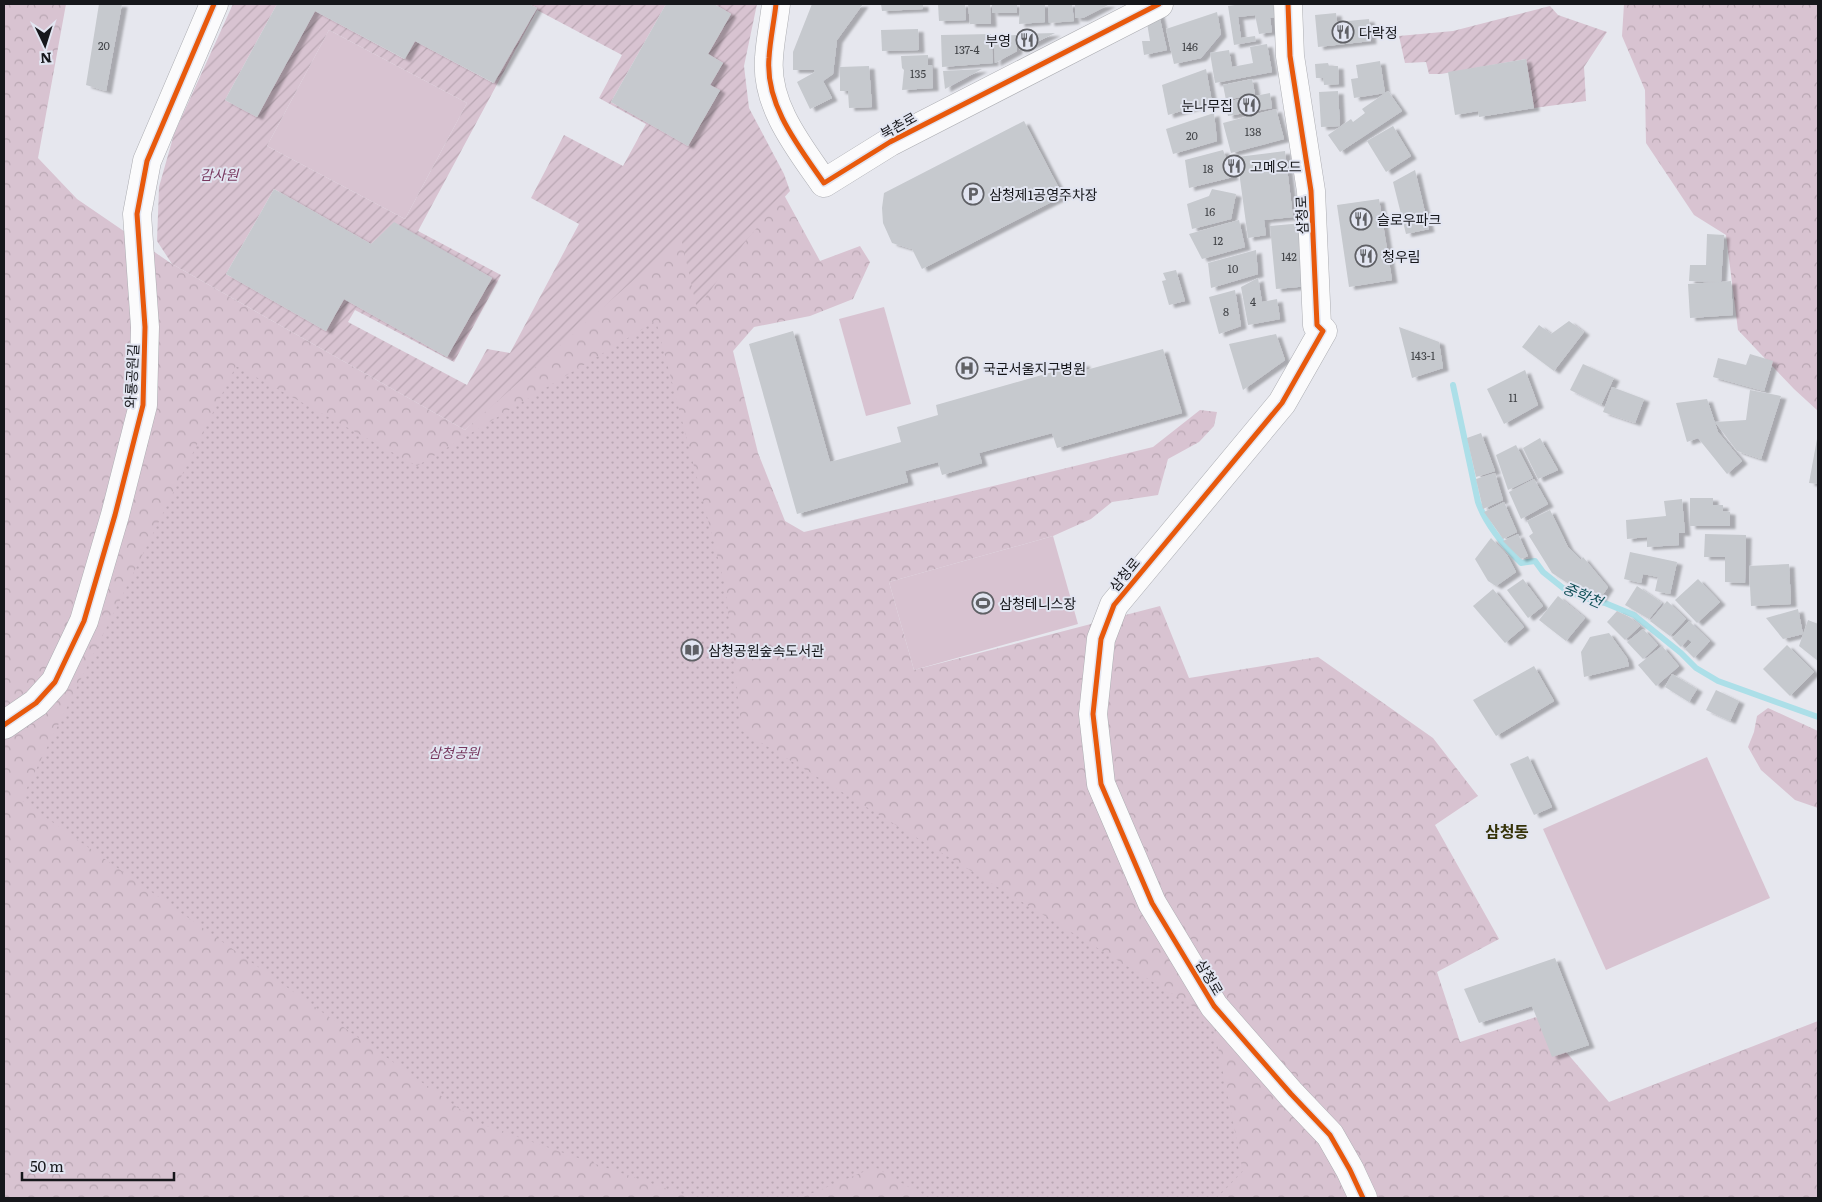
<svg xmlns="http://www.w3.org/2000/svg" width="1822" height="1202" font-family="Literata,'Noto Sans KR',serif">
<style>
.grass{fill:#d8c3d1}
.forest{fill:url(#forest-crowns)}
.park{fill:url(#park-dots)}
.garden{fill:url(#garden-furrows);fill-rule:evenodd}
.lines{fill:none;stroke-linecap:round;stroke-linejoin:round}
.stream{stroke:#acdfe8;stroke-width:6}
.building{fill:#c6c9ce;filter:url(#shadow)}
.tertiary-casing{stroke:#acadb2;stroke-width:29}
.tertiary{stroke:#fbfbfc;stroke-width:28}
.cycleway-casing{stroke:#e2e5f1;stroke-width:8}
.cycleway{stroke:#e8590c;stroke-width:5}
.labels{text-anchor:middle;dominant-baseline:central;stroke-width:4;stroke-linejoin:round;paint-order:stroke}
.number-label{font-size:11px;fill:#424448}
.poi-label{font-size:14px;fill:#16171b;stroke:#e2e5f1;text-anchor:start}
.street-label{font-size:14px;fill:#16171b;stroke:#e2e5f1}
.park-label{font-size:14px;font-style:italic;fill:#77375e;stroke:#e2e5f1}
.water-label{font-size:15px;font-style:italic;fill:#125159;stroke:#e2e5f1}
.quarter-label{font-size:16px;font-weight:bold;fill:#353207;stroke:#e2e5f1}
</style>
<defs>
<pattern id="forest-crowns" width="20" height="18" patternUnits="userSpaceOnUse" patternTransform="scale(1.25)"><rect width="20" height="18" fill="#d8c3d1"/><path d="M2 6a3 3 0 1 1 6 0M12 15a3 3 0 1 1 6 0" fill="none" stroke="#b9a7b3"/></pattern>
<pattern id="park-dots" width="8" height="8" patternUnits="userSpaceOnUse" patternTransform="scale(1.25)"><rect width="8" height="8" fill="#d8c3d1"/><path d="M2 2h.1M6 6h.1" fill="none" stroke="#b9a7b3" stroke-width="1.8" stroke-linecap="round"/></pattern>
<pattern id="garden-furrows" width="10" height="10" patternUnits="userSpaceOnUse" patternTransform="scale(1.25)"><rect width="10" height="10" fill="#d8c3d1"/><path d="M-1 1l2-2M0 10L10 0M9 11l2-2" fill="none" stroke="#b9a7b3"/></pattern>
<filter id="shadow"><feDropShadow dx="5.5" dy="3" stdDeviation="1" flood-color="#0004"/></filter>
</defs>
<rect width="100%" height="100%" fill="#e6e7ee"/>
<g class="grass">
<polygon points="329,30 467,103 405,219 267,146"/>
<polygon points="884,307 911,404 866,416 839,319"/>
<polygon points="1053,536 1078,624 914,670 889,582"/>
<polygon points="1707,757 1770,898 1606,970 1543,829"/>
</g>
<g class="forest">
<polygon points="4,4 66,4 38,158 77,199 172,264 465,430 759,149 820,261 860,246 870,262 853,299 810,316 754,327 733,351 758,453 785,521 804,532 1153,447 1200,410 1217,412 1214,426 1199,442 1168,459 1158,495 1112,502 1091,519 1053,536 889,582 914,670 1160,606 1189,678 1318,657 1433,738 1478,796 1435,825 1499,939 1437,972 1460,1042 1536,1017 1609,1102 1818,1021 1818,1198 4,1198"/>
<polygon points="1624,4 1818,4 1818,411 1794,389 1738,330 1726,235 1694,215 1646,143 1645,90 1622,36"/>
<polygon points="1768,708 1818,731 1818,808 1795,800 1761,770 1748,747 1754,732 1757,716"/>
</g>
<polygon class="park" points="656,321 725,585 742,731 1212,1018 1243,1171 1217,1198 927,1198 875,1167 801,1198 693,1198 481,1124 21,800 236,366 417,466"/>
<g class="garden">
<path d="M233,4H277L225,100L257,117L315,11L404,59L415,41L493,83L537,8L529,4H666L611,102L688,146L720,91L710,85L723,63L708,54L731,14L714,4H757L744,66L749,108L784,174L790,191L748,238L697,309L681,238L465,430L172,264L157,241L159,187L174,134ZM537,10L622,55L599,98L646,124L623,166L564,135L531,198L579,224L510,353L487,349L467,385L348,322L355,310L454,362L501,275L418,231ZM329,30L467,103L405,219L267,146ZM274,189L371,244L394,223L492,278L447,357L344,299L326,331L226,274Z"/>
<polygon points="1550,6 1558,15 1607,32 1584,67 1586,101 1534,108 1526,59 1441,74 1429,74 1426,62 1405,63 1399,36 1453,31"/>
</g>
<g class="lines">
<path class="stream" d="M1453,385L1478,502C1486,525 1504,546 1521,563L1535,561L1543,572L1563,588L1581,597L1605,603L1634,615L1681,653L1696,668L1718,681L1818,717"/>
</g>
<g class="building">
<polygon points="99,4 122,4 106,91 86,85"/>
<polygon points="277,4 529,4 537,8 494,83 415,41 405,59 315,11 257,117 225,100"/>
<polygon points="666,4 714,4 731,14 708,54 723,63 710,85 720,90 688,146 611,102"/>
<polygon points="812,4 863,4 837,40 833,74 823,81 832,98 810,109 797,82 815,72 814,70 793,70 793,52"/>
<polygon points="881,4 923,4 923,9 882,11"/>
<polygon points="938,4 965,4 966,20 939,21"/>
<polygon points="968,4 990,4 991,24 970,24"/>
<rect x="992" y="4" width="25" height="9"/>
<polygon points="1020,4 1045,4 1045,22 1019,24"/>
<polygon points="1048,4 1072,4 1074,21 1049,23"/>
<polygon points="1075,4 1110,4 1083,18 1075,18"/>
<polygon points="1242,4 1273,4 1275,17 1270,18 1272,32 1259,34 1255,15 1238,17 1241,38 1255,36 1256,41 1234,45 1228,6"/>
<polygon points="1158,10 1167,50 1144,55 1142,41 1150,41 1146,17"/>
<polygon points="1217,12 1221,34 1201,58 1174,64 1166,29"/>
<polygon points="1336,13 1337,22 1369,19 1371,41 1318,47 1315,15"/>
<polygon points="918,29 919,50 882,51 881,30"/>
<polygon points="1055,33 1033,44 1020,50 1018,34"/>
<polygon points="991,34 993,63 942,67 941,35"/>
<polygon points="1016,35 1017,51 995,63 994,36"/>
<polygon points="1267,44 1272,72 1215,83 1210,53 1229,50 1232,67 1253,63 1250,47"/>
<polygon points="928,55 928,65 932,65 933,88 902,90 904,70 902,68 901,56"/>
<polygon points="1526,59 1534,108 1479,117 1478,111 1455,115 1448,72"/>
<polygon points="1380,61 1385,93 1354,98 1351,79 1358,78 1356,65"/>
<polygon points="1328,63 1329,66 1338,66 1339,84 1324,85 1323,78 1316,78 1315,64"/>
<polygon points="869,66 872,107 849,108 848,91 840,91 840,67"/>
<polygon points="982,69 945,89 943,71"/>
<polygon points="1206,69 1212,102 1168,115 1162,85"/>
<polygon points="1252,79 1255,94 1226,100 1223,85"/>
<polygon points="1338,91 1340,126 1321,127 1319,92"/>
<polygon points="1388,91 1402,111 1340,152 1328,135 1351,119 1353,122 1365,113 1362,109"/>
<polygon points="1270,93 1272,108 1228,116 1225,102"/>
<polygon points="1276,109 1284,139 1231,153 1223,123"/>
<polygon points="1214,113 1217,141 1173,154 1166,129"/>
<polygon points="1024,121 1063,196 922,269 912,249 892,243 883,223 882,208 884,193"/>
<polygon points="1393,126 1411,156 1386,172 1367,141"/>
<polygon points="1223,150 1233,177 1189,188 1185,160"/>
<polygon points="1285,151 1293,217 1264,220 1266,235 1248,238 1237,157"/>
<polygon points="1415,170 1429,229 1406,234 1393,182"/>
<polygon points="274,189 371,244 394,222 492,278 447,357 344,299 326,331 226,274"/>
<polygon points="1212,189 1236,194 1231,219 1192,229 1187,204 1209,196"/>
<polygon points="1379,199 1392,280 1349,287 1337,205"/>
<polygon points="1239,220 1245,247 1202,259 1189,234"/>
<polygon points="1303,223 1309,286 1276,289 1270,226"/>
<polygon points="1707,234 1724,235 1721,282 1731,281 1733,315 1690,318 1688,284 1719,282 1689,281 1690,265 1706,265"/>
<polygon points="1256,250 1258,274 1211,288 1208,263"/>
<polygon points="1176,270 1185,301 1169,305 1162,281 1166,280 1163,273"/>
<polygon points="1258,278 1262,302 1277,299 1280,319 1248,325 1241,287"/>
<polygon points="1235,290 1241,326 1219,334 1209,297"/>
<polygon points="1569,321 1584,332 1554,371 1522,347 1539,325 1551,334"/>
<polygon points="1399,327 1439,342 1443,368 1412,378"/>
<polygon points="793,331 830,462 901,442 897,427 938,415 936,405 1084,363 1086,370 1163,349 1182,413 1057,448 1052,433 979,453 982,463 942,475 938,462 905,471 908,482 797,514 749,344"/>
<polygon points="1276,334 1285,360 1243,390 1229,344"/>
<polygon points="1750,354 1773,361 1764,391 1713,377 1718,358 1746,365"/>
<polygon points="1583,364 1614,378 1601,405 1570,390"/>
<polygon points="1525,370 1538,405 1504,424 1487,389"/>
<polygon points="1612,387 1644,399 1635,423 1603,412"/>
<polygon points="1750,390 1781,396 1761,459 1737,451 1715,422 1746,420"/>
<polygon points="1707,399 1718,432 1742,461 1727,474 1698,438 1687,442 1676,403"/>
<polygon points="1481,433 1495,471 1476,477 1467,438"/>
<polygon points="1540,438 1558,470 1538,479 1523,448"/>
<polygon points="1817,439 1818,440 1818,484 1809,483"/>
<polygon points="1516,445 1533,478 1508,490 1496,455"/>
<polygon points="1495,473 1503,500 1483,509 1476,479"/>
<polygon points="1534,479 1548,504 1521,519 1509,492"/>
<polygon points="1690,498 1713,498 1713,505 1723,505 1723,511 1730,512 1730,526 1690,526"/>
<polygon points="1682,499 1685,533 1679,533 1679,545 1647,547 1647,537 1627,539 1626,520 1666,516 1664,501"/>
<polygon points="1504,502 1517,532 1503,539 1484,512"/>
<polygon points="1550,510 1568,547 1581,560 1583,557 1608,587 1600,599 1583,593 1552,573 1529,536 1533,533 1527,521"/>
<polygon points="1518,534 1528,556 1521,559 1503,541"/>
<polygon points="1705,534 1746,535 1745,583 1725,582 1725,557 1704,557"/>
<polygon points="1491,538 1507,555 1516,572 1496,586 1488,581 1475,559"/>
<polygon points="1630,552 1677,562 1670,594 1655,591 1658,577 1643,574 1641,583 1624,579"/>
<polygon points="1789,564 1791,604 1751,606 1749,566"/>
<polygon points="1523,579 1543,606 1528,618 1507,590"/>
<polygon points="1698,579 1720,602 1697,623 1675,600"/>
<polygon points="1637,586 1662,603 1649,619 1625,605"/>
<polygon points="1493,589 1524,627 1505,643 1473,606"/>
<polygon points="1558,596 1585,618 1566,641 1539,620"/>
<polygon points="1667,601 1686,619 1670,636 1650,621"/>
<polygon points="1798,609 1803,634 1783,639 1766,618"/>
<polygon points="1617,611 1629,617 1640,626 1625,640 1607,622"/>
<polygon points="1808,620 1818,624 1818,661 1799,646"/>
<polygon points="1689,621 1710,641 1694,658 1685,649 1692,642 1688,639 1681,647 1672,638"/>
<polygon points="1643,629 1658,645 1643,659 1627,642"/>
<polygon points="1609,633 1627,658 1629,666 1584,677 1581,652 1590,637"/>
<polygon points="1787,645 1814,672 1790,696 1763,669"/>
<polygon points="1662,646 1679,666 1656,686 1638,665"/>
<polygon points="1534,666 1554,701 1496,736 1473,700"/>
<polygon points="1672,674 1697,689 1689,702 1665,687"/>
<polygon points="1716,690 1739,701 1730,721 1706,710"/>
<polygon points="1528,756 1552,807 1534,815 1510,764"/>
<polygon points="1555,958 1589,1045 1552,1057 1532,1006 1479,1023 1464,989"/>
</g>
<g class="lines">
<g class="tertiary-casing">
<g id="tertiary">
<path d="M776,4C774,22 770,40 769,58C765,105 799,147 824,183L890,142L1159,4"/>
<polyline points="1288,4 1290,56 1311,191 1317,325 1323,331 1282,403 1114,605 1101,639 1093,714 1101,784 1152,903 1214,1006 1291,1094 1330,1135 1350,1170 1363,1198"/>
<polyline points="4,725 36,703 55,682 84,621 115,515 143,405 145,327 137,214 147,161 214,4"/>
</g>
</g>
<use href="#tertiary" class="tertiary"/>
<g class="cycleway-casing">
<g id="cycleway">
<path d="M776,4C774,22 770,40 769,58C765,105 799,147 824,183L890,142L1159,4"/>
<polyline points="1288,4 1290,56 1311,191 1317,325 1323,331 1282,403 1114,605 1101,639 1093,714 1101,784 1152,903 1214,1006 1291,1094 1330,1135 1350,1170 1363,1198"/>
<polyline points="4,725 36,703 55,682 84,621 115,515 143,405 145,327 137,214 147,161 214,4"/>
</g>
</g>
<use href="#cycleway" class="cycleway"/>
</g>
<defs>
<g id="restaurant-ring" transform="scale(1.125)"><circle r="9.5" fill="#e2e5f1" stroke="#5f6065" stroke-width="1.5"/><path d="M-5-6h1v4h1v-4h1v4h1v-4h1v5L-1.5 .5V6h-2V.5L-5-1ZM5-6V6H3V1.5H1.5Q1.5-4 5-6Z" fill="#5f6065"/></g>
<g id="parking-ring" transform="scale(1.125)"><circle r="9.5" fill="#e2e5f1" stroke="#5f6065" stroke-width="1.5"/><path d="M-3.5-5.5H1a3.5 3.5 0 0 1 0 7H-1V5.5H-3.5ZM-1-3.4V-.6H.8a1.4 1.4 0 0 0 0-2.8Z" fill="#5f6065"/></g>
<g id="hospital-ring" transform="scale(1.125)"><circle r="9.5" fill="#e2e5f1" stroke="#5f6065" stroke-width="1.5"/><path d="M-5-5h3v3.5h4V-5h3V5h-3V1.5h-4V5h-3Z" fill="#5f6065"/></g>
<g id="stadium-ring" transform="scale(1.125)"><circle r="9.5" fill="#e2e5f1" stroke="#5f6065" stroke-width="1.5"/><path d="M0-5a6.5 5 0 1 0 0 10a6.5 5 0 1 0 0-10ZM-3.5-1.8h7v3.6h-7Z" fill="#5f6065"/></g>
<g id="library-ring" transform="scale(1.125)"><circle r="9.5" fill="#e2e5f1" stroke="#5f6065" stroke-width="1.5"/><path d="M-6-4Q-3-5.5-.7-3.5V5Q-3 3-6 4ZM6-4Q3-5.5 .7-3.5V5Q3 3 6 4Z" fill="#5f6065"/></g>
</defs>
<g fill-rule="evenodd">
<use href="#restaurant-ring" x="1343" y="32"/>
<use href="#restaurant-ring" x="1027" y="40"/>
<use href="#restaurant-ring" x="1249" y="105"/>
<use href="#restaurant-ring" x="1234" y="166"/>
<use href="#parking-ring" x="973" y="194"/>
<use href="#restaurant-ring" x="1361" y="219"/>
<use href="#restaurant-ring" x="1366" y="256"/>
<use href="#hospital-ring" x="967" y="368"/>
<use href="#stadium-ring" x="983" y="603"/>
<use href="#library-ring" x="692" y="650"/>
</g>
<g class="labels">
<g class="number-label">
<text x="104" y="45">20</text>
<text x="1190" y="46">146</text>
<text x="967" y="49">137-4</text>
<text x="918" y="73">135</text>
<text x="1253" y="131">138</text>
<text x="1192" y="135">20</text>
<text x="1208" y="168">18</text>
<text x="1210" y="211">16</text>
<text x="1218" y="240">12</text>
<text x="1289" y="256">142</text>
<text x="1233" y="268">10</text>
<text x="1253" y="301">4</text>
<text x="1226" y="311">8</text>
<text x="1423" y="355">143-1</text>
<text x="1513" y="397">11</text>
</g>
<g class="poi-label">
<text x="1359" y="32">다락정</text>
<text x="1011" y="40" text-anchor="end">부영</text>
<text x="1233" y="105" text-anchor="end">눈나무집</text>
<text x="1250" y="166">고메오드</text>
<text x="989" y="194">삼청제1공영주차장</text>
<text x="1377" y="219">슬로우파크</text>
<text x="1382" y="256">청우림</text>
<text x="983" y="368">국군서울지구병원</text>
<text x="999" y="603">삼청테니스장</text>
<text x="708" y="650">삼청공원숲속도서관</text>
</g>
<g class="street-label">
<text transform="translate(898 125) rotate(-29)">북촌로</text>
<text transform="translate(1301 215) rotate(-93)">삼청로</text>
<text transform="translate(131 376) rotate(-87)">와룡공원길</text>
<text transform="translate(1124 574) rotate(-51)">삼청로</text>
<text transform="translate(1210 977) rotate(59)">삼청로</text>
</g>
<g class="park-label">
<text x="219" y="174">감사원</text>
<text x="454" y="752">삼청공원</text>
</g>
<g class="water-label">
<text transform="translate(1583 594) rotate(23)">중학천</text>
</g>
<g class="quarter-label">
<text x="1507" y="831">삼청동</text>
</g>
</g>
<rect width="1822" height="1202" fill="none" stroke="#16171b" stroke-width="10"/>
<g transform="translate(45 45) rotate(176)" stroke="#e2e5f1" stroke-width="4" paint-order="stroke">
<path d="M0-4L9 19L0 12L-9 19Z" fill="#16171b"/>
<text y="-8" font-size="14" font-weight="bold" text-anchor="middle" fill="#16171b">N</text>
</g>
<path d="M22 1172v8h152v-8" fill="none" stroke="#16171b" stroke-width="2.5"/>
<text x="30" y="1172" font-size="15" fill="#16171b" stroke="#e2e5f1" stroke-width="4" paint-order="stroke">50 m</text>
</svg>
